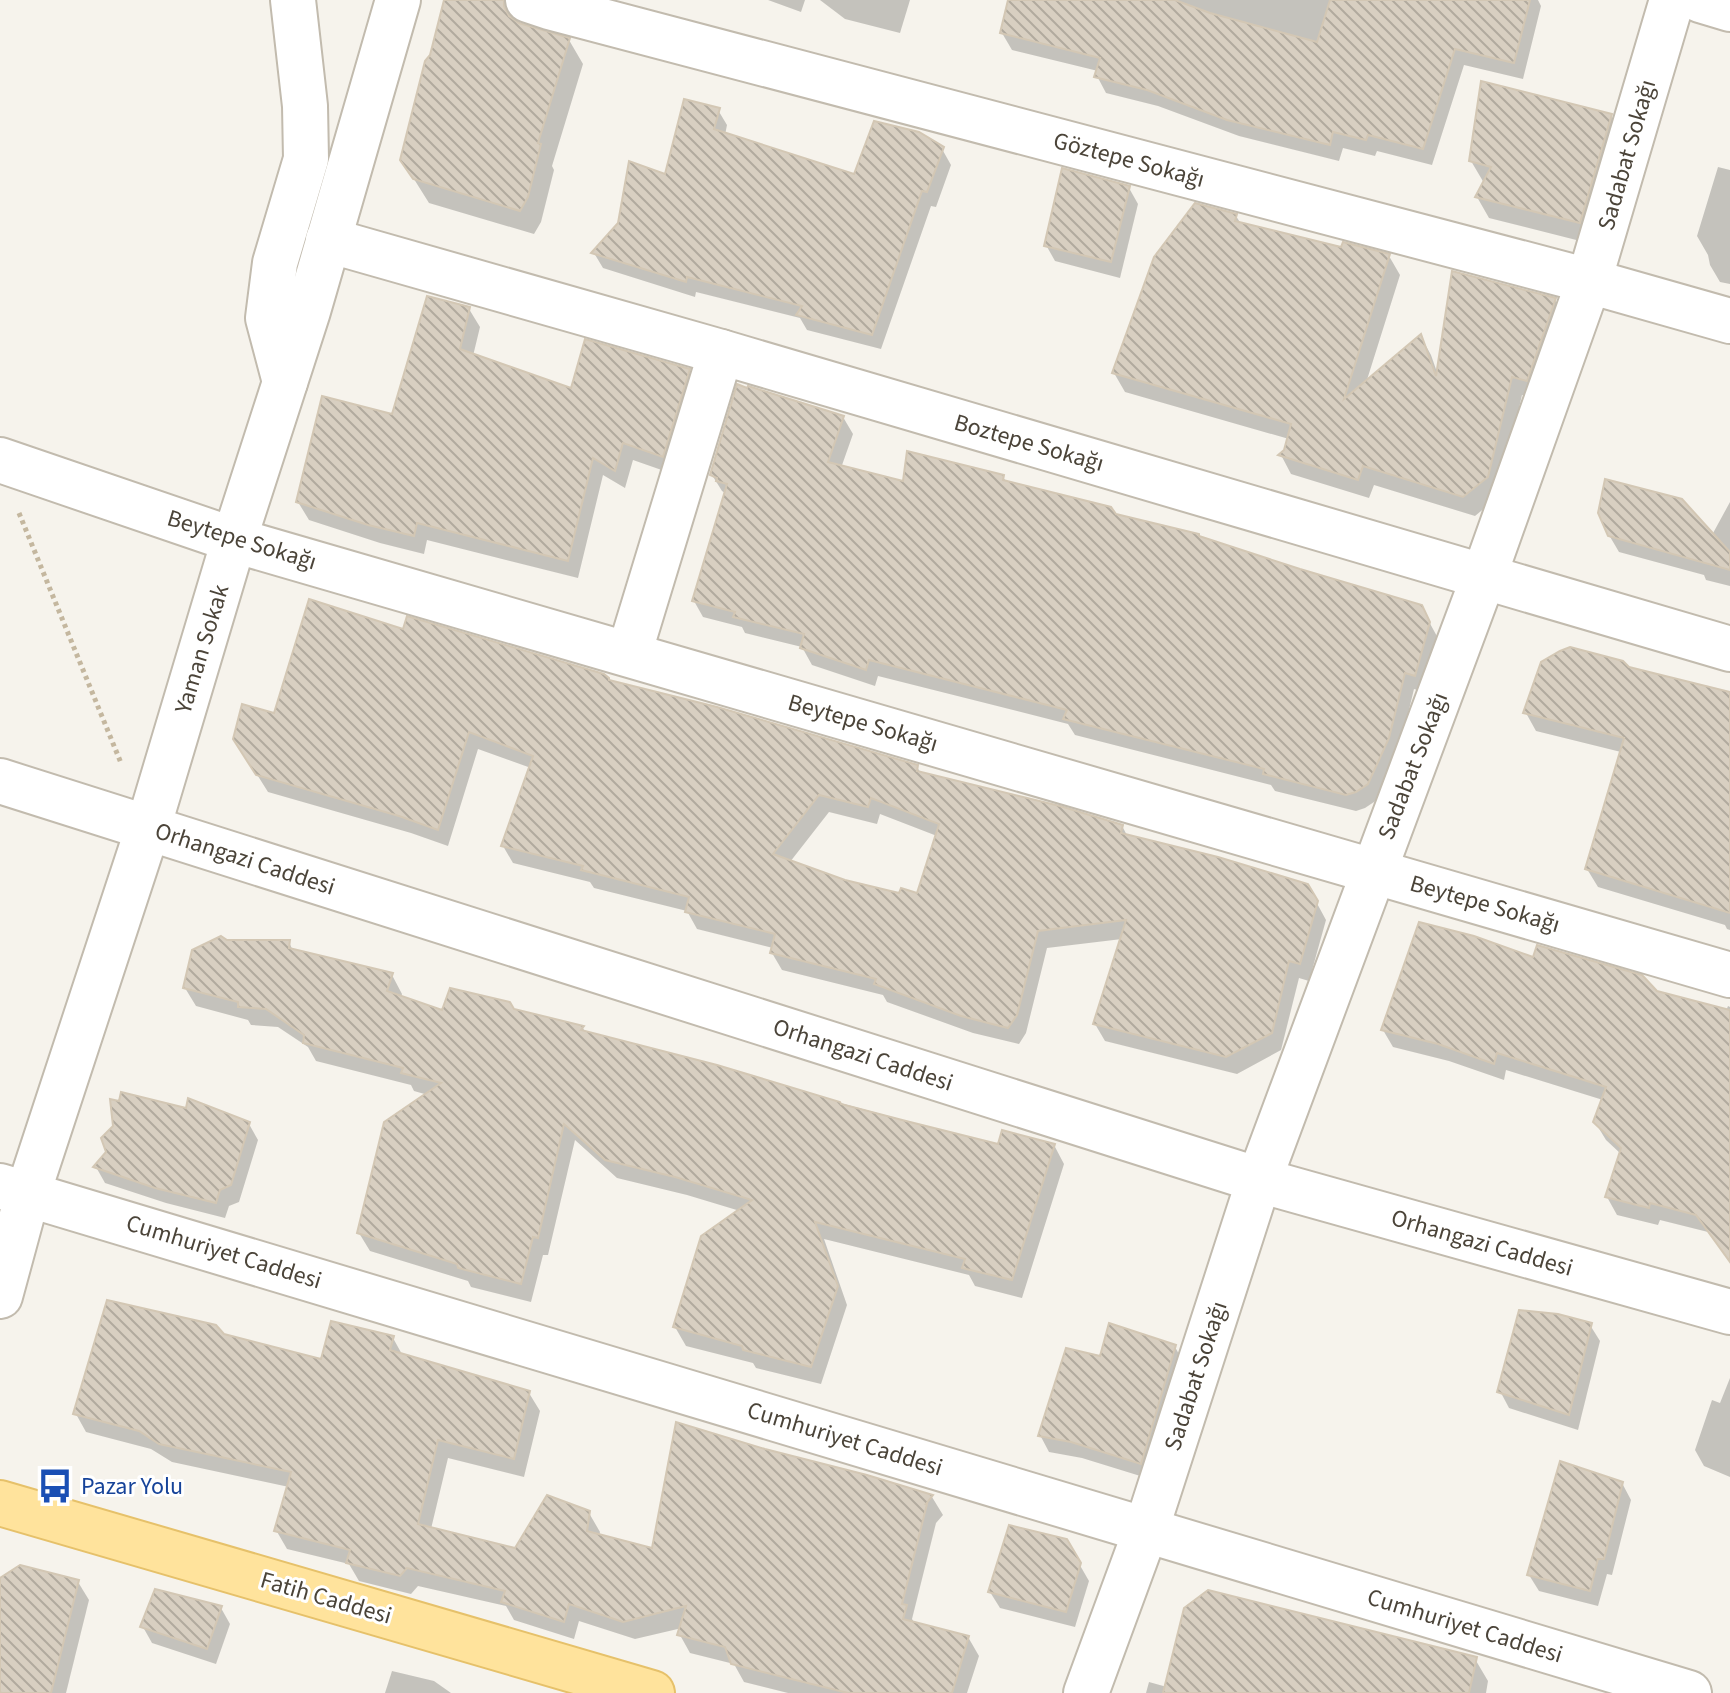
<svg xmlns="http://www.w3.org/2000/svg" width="1730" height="1693" font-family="'Source Sans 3',sans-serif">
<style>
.shadow{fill:#0003;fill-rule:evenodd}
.building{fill:url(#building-back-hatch);stroke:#d3c7b4;stroke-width:2;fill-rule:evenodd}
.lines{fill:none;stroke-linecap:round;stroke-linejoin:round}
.minor-casing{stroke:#c2bbae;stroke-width:48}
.major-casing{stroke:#e6c16a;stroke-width:48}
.path{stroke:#c4b79f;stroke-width:5;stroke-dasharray:4 4;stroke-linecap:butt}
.minor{stroke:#fff;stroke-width:44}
.major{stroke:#ffe39c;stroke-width:44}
.labels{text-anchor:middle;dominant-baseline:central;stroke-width:6;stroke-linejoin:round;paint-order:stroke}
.street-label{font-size:24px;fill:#4b4439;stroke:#fff}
.transit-label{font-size:24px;fill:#164399;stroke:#fff;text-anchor:start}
</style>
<defs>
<pattern id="building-back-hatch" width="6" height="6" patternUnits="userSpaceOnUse" patternTransform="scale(2)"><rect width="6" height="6" fill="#d8cfc1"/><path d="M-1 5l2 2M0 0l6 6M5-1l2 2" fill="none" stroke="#b1aa9e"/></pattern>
</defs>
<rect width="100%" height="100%" fill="#f6f3ec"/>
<g class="shadow">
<polygon points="452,0 497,0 502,2 514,22 569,40 583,64 552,166 554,170 541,222 534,234 429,203 402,160 432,55"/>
<polygon points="768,0 805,0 801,12"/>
<polygon points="820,0 910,0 900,33 845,19"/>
<polygon points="1010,0 1538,0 1541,6 1523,79 1464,65 1432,165 1377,151 1375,156 1343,148 1339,161 1239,136 1158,106 1106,93 1097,76 1098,71 1012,50 1002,33"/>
<polygon points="718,110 727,125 725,135 855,176 942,149 951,165 936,207 931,206 881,349 807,330 800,318 696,292 695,297 603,268 594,253 667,177"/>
<polygon points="1611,115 1623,137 1592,244 1489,218 1477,197 1484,183 1471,161"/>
<polygon points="1718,167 1730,170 1730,284 1720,282 1710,265 1708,255 1697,236"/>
<polygon points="1129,188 1138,204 1120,278 1055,261 1046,245"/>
<polygon points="1236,216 1241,224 1343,250 1389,256 1400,275 1366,383 1421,337 1431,355 1438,375 1555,300 1566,319 1537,400 1522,395 1498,497 1475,516 1374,485 1369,498 1291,474 1281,455 1286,451 1289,439 1125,392 1114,373"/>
<polygon points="469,309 480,327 473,356 573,390 688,371 699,389 673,474 633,460 625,488 603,475 578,578 427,540 424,554 380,543 309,520 298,502 393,416"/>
<polygon points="843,417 853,434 841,468 905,484 1003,477 1007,483 1199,539 1421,607 1439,640 1424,692 1414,689 1398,755 1377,800 1365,808 1356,811 1275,791 1271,785 1075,735 1068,724 878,676 875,686 812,665 802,647 745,633 742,627 703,617 694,601 725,493 722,491 712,475"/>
<polygon points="1730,502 1730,586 1706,580 1704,575 1619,552 1609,535 1712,535"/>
<path d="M404,631L609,682L917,767L922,775L1122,826L1128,837L1307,885L1326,920L1309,981L1299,978L1281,1050L1237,1074L1105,1041L1095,1024L1122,939L1047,948L1026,1033L1019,1044L973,1033L887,1002L883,995L782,970L772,953L773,948L697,929L687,911L594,888L590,882L513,863L503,846L531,768L478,749L448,846L411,833L268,792L246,757L275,716ZM829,812L877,824L880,814L937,836L919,896L900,895L844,881L790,862Z"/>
<polygon points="1628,669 1730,695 1730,930 1727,929 1725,925 1598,887 1587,869 1621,752 1536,731 1526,713"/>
<polygon points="226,942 289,942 293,951 392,975 402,994 401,998 444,1012 512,1010 583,1028 586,1034 999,1146 1054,1145 1064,1164 1022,1298 975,1286 969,1275 824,1239 847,1305 821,1384 756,1368 753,1363 686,1346 675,1327 740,1211 687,1195 617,1178 575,1140 548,1255 543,1255 531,1302 471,1287 468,1281 370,1251 359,1233 428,1095 414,1091 411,1085 316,1061 308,1047 278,1027 251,1025 248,1020 196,1006 185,988"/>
<polygon points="1535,960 1726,1011 1728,1006 1730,1007 1730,1252 1721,1249 1708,1232 1660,1220 1658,1225 1617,1215 1607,1197 1621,1154 1606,1140 1595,1122 1603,1100 1506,1070 1504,1080 1449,1061 1393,1047 1383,1030"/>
<polygon points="249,1124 258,1140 239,1202 229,1206 225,1218 166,1203 105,1183 96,1167 109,1153"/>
<polygon points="1590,1325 1600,1341 1578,1430 1509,1408 1500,1391"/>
<polygon points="223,1336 323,1362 393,1338 403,1356 529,1393 540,1411 524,1477 448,1458 431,1529 515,1550 589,1513 600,1532 599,1536 654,1550 765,1451 867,1477 932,1497 943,1515 936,1523 912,1619 915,1624 968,1637 979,1656 967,1693 788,1693 744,1682 734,1664 690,1653 680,1635 682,1628 635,1639 579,1621 574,1639 514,1620 506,1606 418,1586 411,1594 359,1581 349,1564 287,1549 276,1530 289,1487 172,1462 151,1449 86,1432 76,1414"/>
<polygon points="1175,1347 1184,1363 1150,1479 1082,1458 1049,1452 1040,1435 1101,1358"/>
<polygon points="1730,1378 1730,1477 1704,1466 1695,1450 1712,1400 1720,1403"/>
<polygon points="1622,1483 1631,1500 1612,1575 1607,1574 1598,1606 1539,1591 1529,1575"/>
<polygon points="1066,1541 1089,1581 1075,1627 1000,1608 990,1592"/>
<polygon points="0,1581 78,1582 89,1600 66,1693 0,1693"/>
<polygon points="221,1608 230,1624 216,1664 152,1643 143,1627"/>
<polygon points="1475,1659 1488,1681 1486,1693 1146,1693 1149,1682 1167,1687"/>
<polygon points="392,1671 434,1681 451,1693 385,1693"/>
</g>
<g class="building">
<polygon points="444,0 504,0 504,6 509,16 519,23 570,38 538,143 541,144 528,197 520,211 413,179 400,160 425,61 430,55"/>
<polygon points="1008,0 1175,0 1210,13 1317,42 1330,0 1530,0 1514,63 1455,49 1423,149 1368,135 1366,140 1333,132 1330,145 1227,120 1147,90 1094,77 1100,58 1000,33"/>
<polygon points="1481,81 1612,114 1580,223 1475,197 1491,167 1469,161"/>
<polygon points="684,99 720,108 714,129 854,174 874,121 919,132 944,147 927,192 922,191 872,335 796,315 802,306 687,277 686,282 591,253 618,223 629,161 665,174"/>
<polygon points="1062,168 1130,186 1111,262 1044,246"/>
<polygon points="1195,203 1237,214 1235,221 1341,247 1343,242 1390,254 1344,399 1421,334 1436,376 1452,271 1556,298 1527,381 1512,377 1488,477 1463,497 1363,466 1358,480 1278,455 1284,450 1291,424 1112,373 1154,257"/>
<polygon points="427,296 470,307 460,349 571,388 585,339 690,369 663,457 623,443 615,471 593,458 568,561 417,523 414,536 368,525 296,502 322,396 392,414"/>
<polygon points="737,384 747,388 748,386 844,416 828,462 903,481 907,451 1004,475 1003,480 1111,507 1116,514 1199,534 1199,536 1300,569 1422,605 1430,622 1415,676 1405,673 1389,738 1368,784 1356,792 1346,795 1263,774 1264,769 1063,719 1067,710 869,660 866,670 800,648 804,634 733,617 735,612 692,601 727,484 716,481 717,478 710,475"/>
<polygon points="1605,479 1682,499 1730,552 1730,570 1608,536 1598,513"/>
<path d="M309,599L403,629L407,616L604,674L609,678V680L717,707L918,765L917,771L1060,806L1123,825L1121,833L1218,857L1308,884L1318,901L1300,964L1289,961L1272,1033L1226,1057L1093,1024L1126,920L1038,931L1017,1015L1008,1028L961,1016L874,984L876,979L770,953L775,934L685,912L689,897L581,870L583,866L501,846L533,756L469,732L438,830L399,816L256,775L233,739L242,704L274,713ZM819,795L868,807L871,798L939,824L917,893L901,888L899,893L845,880L773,854Z"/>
<polygon points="1570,647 1623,661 1629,667 1730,692 1730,913 1585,869 1624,738 1523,713 1541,662 1560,651"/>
<polygon points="1419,922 1474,936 1533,957 1537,945 1642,975 1657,991 1730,1010 1730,1262 1696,1215 1650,1203 1649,1208 1605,1197 1621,1148 1593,1122 1606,1087 1497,1053 1494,1064 1438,1044 1381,1030"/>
<polygon points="221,936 227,940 290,940 289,948 393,973 387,991 442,1010 450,988 510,1002 514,1009 584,1026 581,1030 717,1065 840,1102 841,1104 906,1121 998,1144 1002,1130 1055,1144 1012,1280 962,1268 965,1259 815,1222 838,1286 811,1367 743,1350 742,1346 673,1327 701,1236 752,1200 675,1177 605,1160 564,1124 538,1238 533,1237 521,1284 458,1268 457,1264 357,1233 384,1122 441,1083 401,1073 403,1068 303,1043 304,1035 266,1009 238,1007 238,1002 183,988 192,950"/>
<polygon points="121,1092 186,1108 188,1098 250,1122 231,1185 220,1190 216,1203 155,1188 93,1167 106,1152 101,1138 113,1126 110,1099 119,1101"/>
<polygon points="107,1300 216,1325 224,1334 321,1359 331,1321 394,1336 390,1350 530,1391 514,1459 438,1440 418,1524 515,1548 547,1495 590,1511 587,1531 652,1548 676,1422 765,1449 867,1475 933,1495 926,1504 927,1504 902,1604 907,1605 903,1619 969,1636 952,1693 848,1693 731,1664 725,1647 677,1635 686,1606 623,1622 569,1604 564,1622 501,1602 505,1591 407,1568 400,1576 346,1563 350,1550 274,1531 291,1472 159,1444 139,1431 73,1414"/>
<polygon points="1519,1310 1558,1314 1592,1323 1569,1415 1497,1392"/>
<polygon points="1109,1323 1176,1345 1141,1464 1071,1442 1038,1436 1066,1348 1100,1356"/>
<polygon points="1560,1461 1623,1482 1604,1559 1598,1559 1590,1591 1527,1575"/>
<polygon points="1009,1525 1067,1539 1081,1563 1066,1612 988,1592"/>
<polygon points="20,1565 79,1580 51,1693 0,1693 0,1578"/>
<polygon points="155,1589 222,1606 207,1649 140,1627"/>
<polygon points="1208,1590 1477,1657 1469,1693 1163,1693 1184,1608"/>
</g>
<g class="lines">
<g class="minor-casing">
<g id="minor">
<polyline points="528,0 549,7 1589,281 1730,321"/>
<polyline points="1700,0 1730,9"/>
<polyline points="328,240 721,352 1730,649"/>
<polyline points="285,382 268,318 275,263 306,159 305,106 293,0"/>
<polyline points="0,460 234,540 1730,975"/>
<polyline points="629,654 721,352"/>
<polyline points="0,781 1259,1180 1730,1312"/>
<polyline points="0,1186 1689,1693"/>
<polyline points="0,1296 28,1193 148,828 234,540 308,311 398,0"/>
<polyline points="1086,1693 1146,1530 1259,1180 1484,576 1589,281 1672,0"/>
</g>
</g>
<g class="major-casing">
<polyline id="major" points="0,1503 652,1693"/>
</g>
<polyline class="path" points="19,513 121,763"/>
<use href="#minor" class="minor"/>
<use href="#major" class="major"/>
</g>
<defs>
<g id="bus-bare" transform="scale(2.76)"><path d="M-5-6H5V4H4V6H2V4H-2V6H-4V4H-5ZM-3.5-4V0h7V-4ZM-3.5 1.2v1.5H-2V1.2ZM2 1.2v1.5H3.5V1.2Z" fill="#1a4fb4" stroke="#fff" stroke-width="2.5" paint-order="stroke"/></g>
</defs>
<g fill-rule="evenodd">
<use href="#bus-bare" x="55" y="1486"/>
</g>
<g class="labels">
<g class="street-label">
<text transform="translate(1627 155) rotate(-74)">Sadabat Sokağı</text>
<text transform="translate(1129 160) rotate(15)">Göztepe Sokağı</text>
<text transform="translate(1029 443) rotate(16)">Boztepe Sokağı</text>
<text transform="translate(242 540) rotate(17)">Beytepe Sokağı</text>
<text transform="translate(202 649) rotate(-73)">Yaman Sokak</text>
<text transform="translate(863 723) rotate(16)">Beytepe Sokağı</text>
<text transform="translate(1413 766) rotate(-69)">Sadabat Sokağı</text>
<text transform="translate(245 859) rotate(18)">Orhangazi Caddesi</text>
<text transform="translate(1485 904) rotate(16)">Beytepe Sokağı</text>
<text transform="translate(863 1055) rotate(18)">Orhangazi Caddesi</text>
<text transform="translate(1482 1243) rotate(16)">Orhangazi Caddesi</text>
<text transform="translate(224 1252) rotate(17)">Cumhuriyet Caddesi</text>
<text transform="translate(1196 1376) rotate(-72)">Sadabat Sokağı</text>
<text transform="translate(845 1439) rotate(17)">Cumhuriyet Caddesi</text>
<text transform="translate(326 1598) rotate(16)">Fatih Caddesi</text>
<text transform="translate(1465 1626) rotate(17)">Cumhuriyet Caddesi</text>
</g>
<g class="transit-label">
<text x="81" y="1486">Pazar Yolu</text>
</g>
</g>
</svg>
